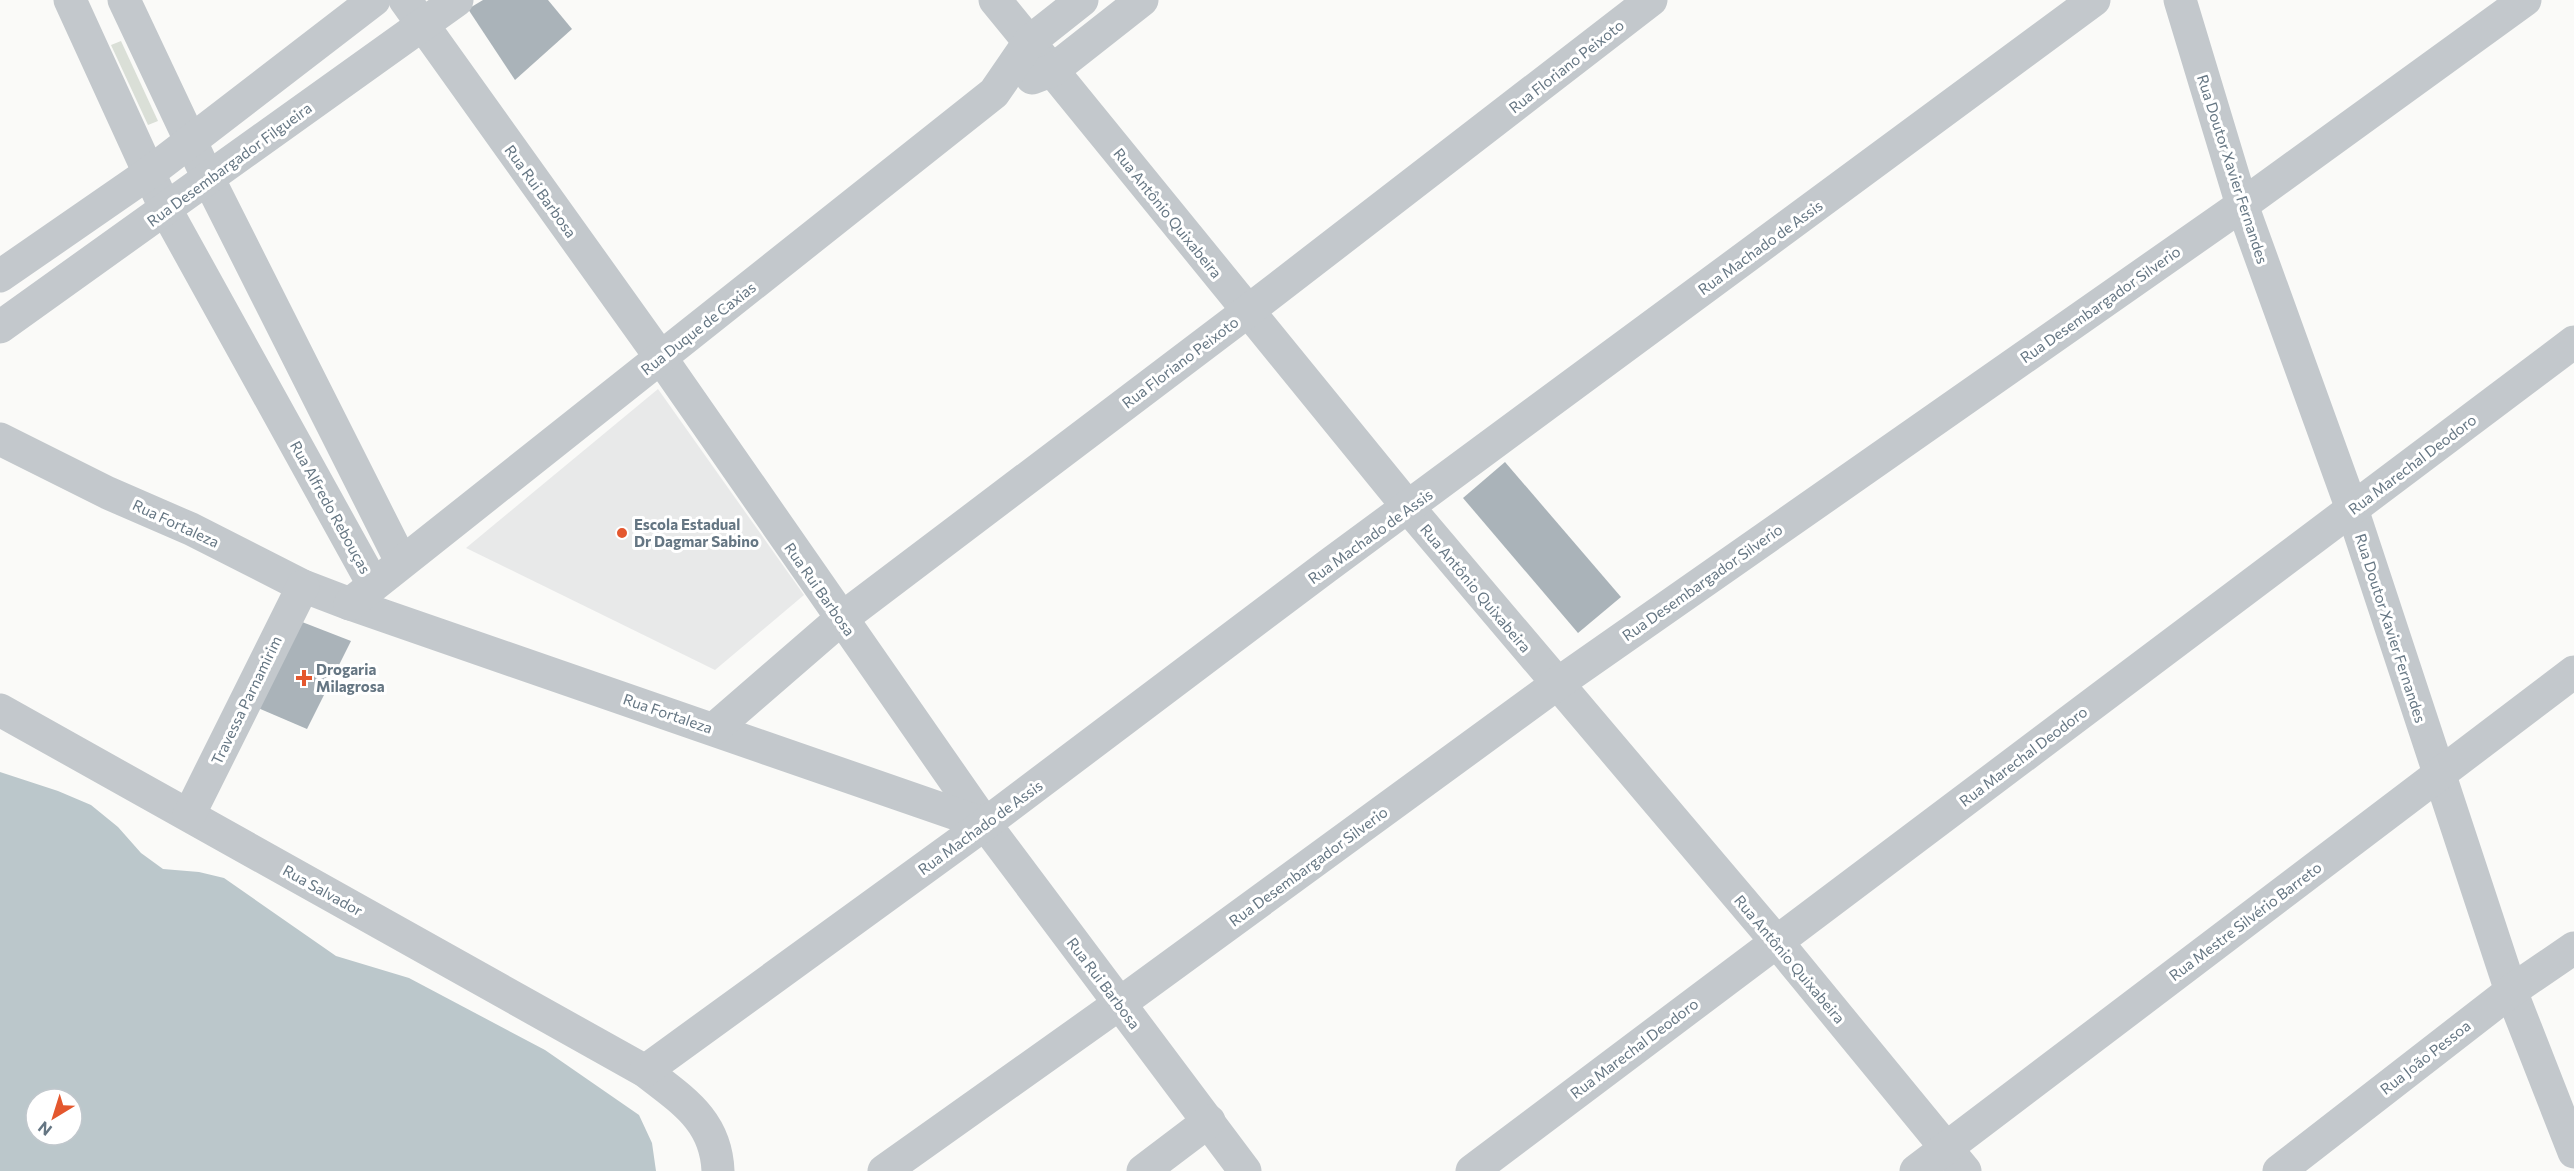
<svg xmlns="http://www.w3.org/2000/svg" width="2574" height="1171" font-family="Commissioner,sans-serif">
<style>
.built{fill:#e8e9e9}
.green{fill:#dadfd7}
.water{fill:#bbc7cb;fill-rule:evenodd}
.building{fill:#aab3b9}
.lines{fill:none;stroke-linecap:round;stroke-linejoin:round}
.minor{stroke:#c3c8cc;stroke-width:33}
.poi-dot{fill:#e4572e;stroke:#fff;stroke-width:2}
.labels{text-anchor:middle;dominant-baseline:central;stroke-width:6;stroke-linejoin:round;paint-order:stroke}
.street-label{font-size:15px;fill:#657683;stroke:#fff}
.poi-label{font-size:15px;font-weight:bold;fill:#657683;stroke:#fff;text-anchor:start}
</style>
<rect width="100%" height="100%" fill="#fafaf8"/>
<polygon class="built" points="658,389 804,595 715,670 466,548"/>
<polygon class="green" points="121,41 158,121 148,125 111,45"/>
<path class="water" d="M0,772L58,791L91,805L118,827L141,853L163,869L199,872L224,878L336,956L409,978L545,1050L639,1115L652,1143L656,1171H0ZM36,1099H72V1135H36Z"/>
<g class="building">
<polygon points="483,0 548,0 572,29 515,80 468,9"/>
<polygon points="1505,462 1621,597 1578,633 1463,498"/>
<polygon points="297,620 351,641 307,729 258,708"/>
</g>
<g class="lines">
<g class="minor">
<polyline points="70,0 166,210 373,584"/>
<polyline points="124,0 208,178 401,561"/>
<polyline points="405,0 661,358 985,824 1245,1171"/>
<polyline points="995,0 1408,507 1776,941 1965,1171"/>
<polyline points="2180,0 2242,205 2352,509 2511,991 2574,1152"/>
<polyline points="1032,78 1053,70 1142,0"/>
<polyline points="0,276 149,173 374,0"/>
<polyline points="0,327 457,0"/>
<polyline points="0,439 108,493 191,529 303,586 350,604 985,824"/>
<polyline points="350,604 994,93 1029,42 1082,0"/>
<path d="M0,710L645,1071C682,1100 716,1120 718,1171"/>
<polyline points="714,729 841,619 1248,311 1651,0"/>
<polyline points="189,815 303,586"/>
<polyline points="645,1071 985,824 1326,567 2094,0"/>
<polyline points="884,1171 1119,1004 1557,684 2242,205 2525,0"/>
<polyline points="1143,1171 1209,1121"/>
<polyline points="1472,1171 2574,342"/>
<polyline points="1916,1171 2574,672"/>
<polyline points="2279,1171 2511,991 2574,948"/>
</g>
</g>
<g class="poi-dot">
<circle cx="622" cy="533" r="6"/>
<path d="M301 669h6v6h6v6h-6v6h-6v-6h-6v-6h6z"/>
</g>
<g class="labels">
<g class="street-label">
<text transform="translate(1566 66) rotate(-38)">Rua Floriano Peixoto</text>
<text transform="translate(229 164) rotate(-36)">Rua Desembargador Filgueira</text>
<text transform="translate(2233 169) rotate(72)">Rua Doutor Xavier Fernandes</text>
<text transform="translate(541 191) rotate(54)">Rua Rui Barbosa</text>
<text transform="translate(1168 213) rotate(51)">Rua Antônio Quixabeira</text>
<text transform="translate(1760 247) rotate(-36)">Rua Machado de Assis</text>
<text transform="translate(2100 304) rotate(-35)">Rua Desembargador Silverio</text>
<text transform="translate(698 328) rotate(-38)">Rua Duque de Caxias</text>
<text transform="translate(1180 362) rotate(-37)">Rua Floriano Peixoto</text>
<text transform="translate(2412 464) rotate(-37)">Rua Marechal Deodoro</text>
<text transform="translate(331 507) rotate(61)">Rua Alfredo Rebouças</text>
<text transform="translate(176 523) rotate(25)">Rua Fortaleza</text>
<text transform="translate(1370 536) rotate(-36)">Rua Machado de Assis</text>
<text transform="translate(1702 582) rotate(-35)">Rua Desembargador Silverio</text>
<text transform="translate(1476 588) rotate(50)">Rua Antônio Quixabeira</text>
<text transform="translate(820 589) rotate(55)">Rua Rui Barbosa</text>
<text transform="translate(2391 628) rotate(72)">Rua Doutor Xavier Fernandes</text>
<text transform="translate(246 700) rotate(-64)">Travessa Parnamirim</text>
<text transform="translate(668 713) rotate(19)">Rua Fortaleza</text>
<text transform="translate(2023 756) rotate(-37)">Rua Marechal Deodoro</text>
<text transform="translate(980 827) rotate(-36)">Rua Machado de Assis</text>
<text transform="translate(1308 866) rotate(-36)">Rua Desembargador Silverio</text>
<text transform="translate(323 890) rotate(29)">Rua Salvador</text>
<text transform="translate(2245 921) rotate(-37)">Rua Mestre Silvério Barreto</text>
<text transform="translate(1790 959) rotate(50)">Rua Antônio Quixabeira</text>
<text transform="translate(1104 983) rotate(53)">Rua Rui Barbosa</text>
<text transform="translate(1634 1048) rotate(-37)">Rua Marechal Deodoro</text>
<text transform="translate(2425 1057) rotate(-38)">Rua João Pessoa</text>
</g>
<g class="poi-label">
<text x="634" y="524">Escola Estadual<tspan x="634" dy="17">Dr Dagmar Sabino</tspan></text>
<text x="316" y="669">Drogaria<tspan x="316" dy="17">Milagrosa</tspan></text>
</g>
</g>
<g transform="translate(54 1117) rotate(218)"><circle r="28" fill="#ffffff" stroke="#c1c8cd" stroke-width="1.5"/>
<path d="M0-4.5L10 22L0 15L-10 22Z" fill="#e4572e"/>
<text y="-9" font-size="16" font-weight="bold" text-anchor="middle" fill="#657683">N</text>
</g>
</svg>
